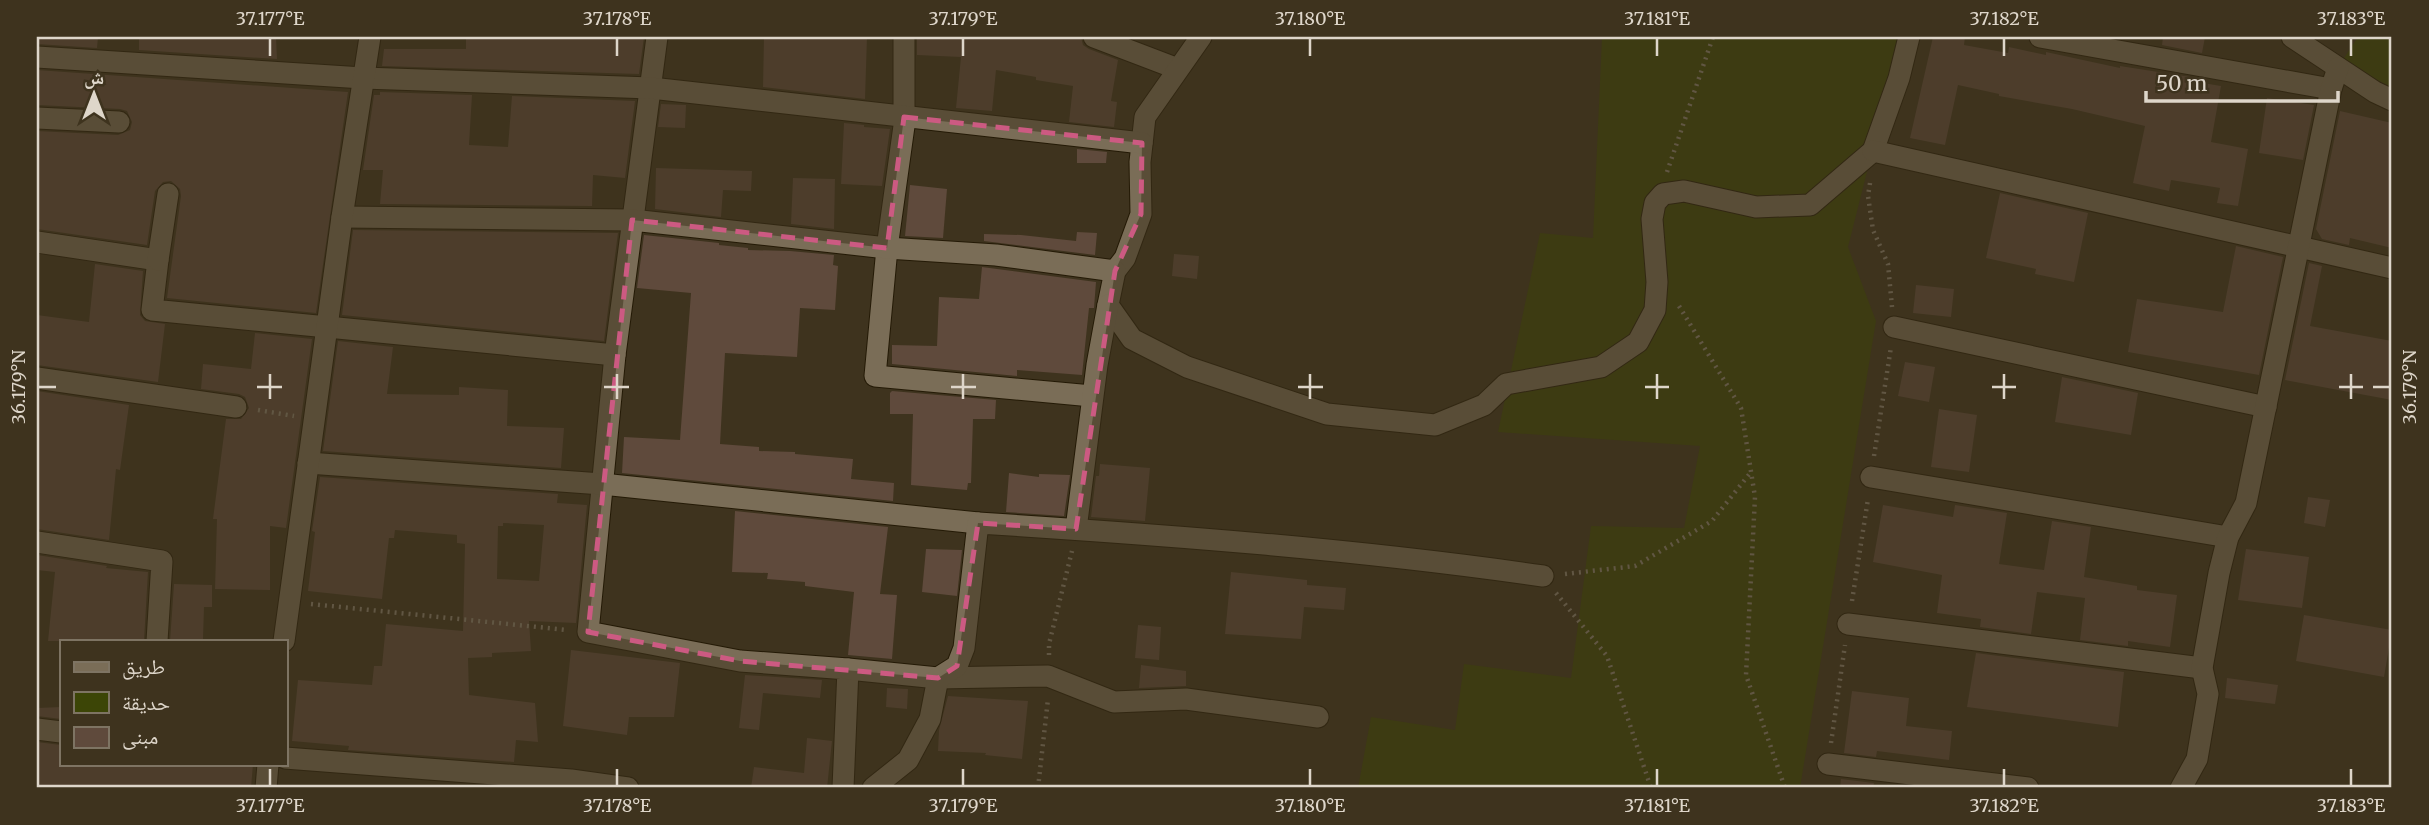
<svg xmlns="http://www.w3.org/2000/svg" width="2429" height="825" font-family="Merriweather,'Noto Naskh Arabic',serif">
<style>
.green{fill:#3c4506}
.building{fill:#5f4a3c;fill-rule:evenodd}
.lines{fill:none;stroke-linecap:round;stroke-linejoin:round}
.minor-casing{stroke:#241a06;stroke-width:23}
.path{stroke:#8c8272;stroke-width:4.5;stroke-dasharray:2 5;stroke-linecap:butt}
.minor{stroke:#7a6d57;stroke-width:21}
.marked{fill:none;stroke:#cc5a82;stroke-width:5;stroke-dasharray:14 9;stroke-linejoin:round}
.ticks{fill:none;stroke:#ded6ca;stroke-width:2.5}
.neatline{fill:none;stroke:#ded6ca;stroke-width:2.5}
.ticks-label{font-size:18px;text-anchor:middle;fill:#ded6ca}
</style>
<rect width="100%" height="100%" fill="#3e331e"/>
<g class="green">
<polygon points="1602,37 1901,37 1848,247 1876,321 1800,788 1358,788 1371,717 1455,730 1464,664 1571,678 1591,526 1684,528 1700,446 1498,432 1540,233 1593,238"/>
<polygon points="2358,37 2392,37 2392,88 2342,61"/>
</g>
<g class="building">
<polygon points="37,37 98,37 97,48 37,44"/>
<polygon points="139,37 276,37 277,59 139,50"/>
<polygon points="466,37 644,37 639,74 382,66 384,49 466,49"/>
<polygon points="764,37 867,37 865,99 763,87"/>
<polygon points="917,37 1081,37 1083,45 1089,49 1118,60 1111,101 1117,102 1114,127 1069,122 1073,86 1036,80 1036,77 996,70 992,111 956,108 961,57 917,55"/>
<polygon points="1933,37 1965,37 1964,45 2008,53 2009,47 2046,55 2046,52 2120,68 2120,66 2197,78 2197,82 2221,86 2211,142 2248,149 2238,206 2217,203 2220,188 2171,180 2169,191 2133,183 2145,126 2072,109 1999,96 1999,94 1958,85 1945,145 1910,138"/>
<polygon points="2163,37 2205,37 2202,53 2162,45"/>
<polygon points="37,70 348,92 316,313 167,298 181,196 180,189 171,181 163,182 155,191 147,245 37,229 37,131 118,135 130,130 132,122 127,111 120,109 37,105"/>
<polygon points="380,92 472,95 469,145 508,147 512,96 635,101 625,178 593,175 592,206 380,204 383,170 363,170 374,95 380,95"/>
<polygon points="2267,98 2314,105 2303,160 2259,153"/>
<polygon points="661,104 686,105 685,128 658,127"/>
<polygon points="2340,111 2392,123 2392,248 2350,238 2349,245 2322,239 2316,229"/>
<polygon points="844,123 864,125 864,127 890,129 882,186 841,184"/>
<polygon points="1077,149 1107,152 1106,163 1077,163"/>
<polygon points="656,168 752,171 751,191 723,190 721,217 655,209"/>
<polygon points="793,178 835,179 834,229 791,224"/>
<polygon points="910,185 947,189 943,238 905,236"/>
<polygon points="2000,193 2088,213 2074,282 2035,274 2036,269 1986,258"/>
<polygon points="353,230 618,233 604,341 342,315"/>
<polygon points="1077,232 1097,233 1095,255 984,241 984,234 1021,235 1076,241"/>
<polygon points="644,235 719,243 719,245 748,248 748,250 790,251 834,255 833,265 838,266 835,310 800,308 797,357 725,353 720,444 759,447 759,451 795,452 795,454 853,459 851,479 894,483 893,501 622,473 624,437 680,440 691,293 637,288"/>
<polygon points="2236,246 2283,257 2259,375 2128,352 2137,299 2223,312"/>
<polygon points="1174,254 1199,256 1197,279 1172,276"/>
<polygon points="2309,263 2322,266 2310,326 2392,341 2392,400 2285,380"/>
<polygon points="95,264 143,271 140,315 145,321 165,324 158,382 37,365 37,315 89,322"/>
<polygon points="982,267 1096,282 1094,308 1089,308 1082,375 1017,370 1017,376 892,364 892,345 937,346 939,297 979,299"/>
<polygon points="1916,285 1954,289 1951,317 1913,313"/>
<polygon points="255,333 312,339 286,528 270,526 270,590 215,589 217,519 213,519 226,419 241,419 249,408 245,397 239,394 201,389 203,364 251,369"/>
<polygon points="338,341 393,347 387,394 459,395 459,387 508,390 507,426 564,428 561,468 323,451"/>
<polygon points="1905,362 1935,367 1929,402 1898,396"/>
<polygon points="2062,377 2138,393 2131,435 2055,422"/>
<polygon points="37,391 129,405 120,470 116,469 109,540 37,529"/>
<polygon points="892,391 996,400 995,419 973,419 971,483 968,483 967,490 911,485 913,414 890,414 890,393"/>
<polygon points="1939,409 1977,415 1969,472 1931,467"/>
<polygon points="1100,464 1150,468 1145,521 1091,517 1096,476 1099,476"/>
<polygon points="1009,473 1039,477 1039,474 1070,475 1064,516 1006,512"/>
<path d="M320,477L558,494L557,503L587,505L576,623L529,621L531,651L492,653V657L468,658L469,695L535,703L538,742L516,740L514,762L348,750L349,746L292,741L298,680L372,685L374,666H382L386,624L463,631L465,544L457,543V535L395,530L394,538H389L382,599L308,591L315,532L312,531ZM503,523L544,525L539,581L497,579L498,526H503Z"/>
<polygon points="2308,497 2330,500 2325,527 2304,523"/>
<polygon points="1883,505 1953,517 1955,505 2007,513 1999,564 2044,570 2052,521 2091,527 2084,577 2137,586 2137,590 2177,595 2170,647 2128,641 2128,646 2080,640 2085,598 2037,592 2031,634 1980,627 1981,619 1937,613 1942,575 1873,562"/>
<polygon points="735,511 888,527 880,594 897,595 892,659 848,655 854,592 805,586 805,582 767,579 768,573 732,572"/>
<polygon points="926,549 962,550 957,596 922,592"/>
<polygon points="2246,549 2309,557 2302,608 2238,600"/>
<polygon points="37,555 107,566 106,568 148,572 144,641 48,641 55,572 37,570"/>
<polygon points="1231,572 1307,580 1307,585 1346,588 1344,610 1304,607 1301,639 1225,634"/>
<polygon points="174,584 212,585 212,607 204,607 203,639 198,639 197,641 170,641"/>
<polygon points="2304,615 2392,630 2384,677 2296,661"/>
<polygon points="1138,625 1161,627 1159,660 1135,658"/>
<polygon points="571,650 680,663 674,717 629,717 627,735 563,726"/>
<polygon points="1976,653 2124,672 2118,727 1967,707"/>
<polygon points="1141,665 1186,671 1186,686 1139,688"/>
<polygon points="745,675 822,680 820,698 763,693 759,730 739,728"/>
<polygon points="2227,678 2278,685 2275,704 2225,698"/>
<polygon points="887,688 908,689 907,709 886,707"/>
<polygon points="1852,691 1909,698 1906,726 1952,731 1949,760 1877,751 1876,757 1844,753"/>
<polygon points="948,696 1028,701 1022,759 985,755 986,753 938,751 939,730"/>
<polygon points="61,707 61,719 37,716 37,708"/>
<polygon points="807,738 832,741 827,788 751,788 754,767 804,773"/>
<polygon points="37,742 61,745 61,764 253,764 251,788 37,788"/>
<polygon points="1841,779 1874,783 1873,788 1840,788"/>
</g>
<g class="lines">
<g class="minor-casing">
<g id="minor">
<polyline points="657,37 615,355 588,632 740,661 848,669 843,788"/>
<polyline points="904,37 904,126 887,248 875,376 1092,396"/>
<polyline points="1094,37 1178,69"/>
<polyline points="1201,37 1145,117 1140,162 1141,214 1125,258 1115,271 1108,305 1132,339 1187,367 1327,414 1435,425 1484,405 1506,384 1601,367 1638,342 1655,310 1657,282 1652,219 1655,203 1663,194 1684,191 1756,207 1810,205 1873,151 1899,78 1909,37"/>
<polyline points="2040,37 2331,89"/>
<polyline points="2292,37 2375,92 2392,100"/>
<polyline points="37,57 363,78 651,88 1142,143"/>
<polyline points="37,118 119,122"/>
<polyline points="1873,151 2392,268"/>
<polyline points="342,217 632,220 887,248 996,255 1115,271"/>
<polyline points="37,242 158,260 152,310 615,355"/>
<polyline points="158,260 168,194"/>
<polyline points="1894,327 2266,407"/>
<polyline points="37,378 236,407"/>
<polyline points="308,463 602,484 978,523"/>
<polyline points="1871,477 2228,537"/>
<polyline points="1076,529 1097,365 1108,305"/>
<polyline points="37,542 162,561 157,641"/>
<polyline points="1848,624 2202,668"/>
<polyline points="284,641 342,217 370,37"/>
<polyline points="848,669 938,678 1048,676 1114,702 1186,699 1318,717"/>
<polyline points="37,729 61,732"/>
<polyline points="285,758 571,780 628,788"/>
<polyline points="1828,764 2028,788"/>
<polyline points="266,788 268,764"/>
<path d="M873,788L908,760L930,719L938,678L957,666L964,648L978,523C1167,535 1356,549 1543,576"/>
<polyline points="2181,788 2197,759 2208,694 2202,668 2219,573 2228,537 2246,503 2331,89 2338,68"/>
</g>
</g>
<g class="path">
<polyline points="1667,172 1713,37"/>
<polyline points="1870,183 1868,196 1873,230 1888,264 1892,307"/>
<polyline points="1679,306 1741,408 1755,497 1746,675 1785,788"/>
<polyline points="258,410 294,416"/>
<polyline points="1874,456 1891,347"/>
<polyline points="1565,574 1635,566 1712,521 1751,472"/>
<polyline points="1556,593 1607,656 1651,788"/>
<polyline points="1852,601 1868,499"/>
<polyline points="311,604 567,630"/>
<polyline points="1049,655 1049,644 1072,551"/>
<polyline points="1831,743 1845,645"/>
<polyline points="1038,788 1048,699"/>
<polyline points="2391,788 2392,781"/>
</g>
<use href="#minor" class="minor"/>
</g>
<path d="M0 0H2429V825H0ZM904,117L1142,143L1141,214L1115,271L1076,529L978,523L957,666L938,678L740,661L588,632L632,220L887,248Z" fill="#3e331e" fill-opacity=".55" fill-rule="evenodd"/>
<path class="marked" d="M904,117L1142,143L1141,214L1115,271L1076,529L978,523L957,666L938,678L740,661L588,632L632,220L887,248Z"/>
<path class="ticks" d="M270,38V56M617,38V56M963,38V56M1310,38V56M1657,38V56M2004,38V56M2351,38V56M270,374V399M617,374V399M963,374V399M1310,374V399M1657,374V399M2004,374V399M2351,374V399M38,387H56M257,387H282M604,387H629M951,387H976M1298,387H1323M1645,387H1669M1992,387H2016M2339,387H2363M2373,387H2390M270,769V786M617,769V786M963,769V786M1310,769V786M1657,769V786M2004,769V786M2351,769V786"/>
<rect width="2429" height="825" fill="none" stroke="#3e331e" stroke-width="77"/>
<rect x="60" y="640" width="228" height="126" fill="#3e331e" stroke="#7e7463" stroke-width="2"/>
<rect x="74" y="662" width="35" height="10" fill="#7a6d57" stroke="#7e7463" stroke-width="2"/>
<text x="122" y="674" font-size="21" fill="#ded6ca">طريق</text>
<rect x="74" y="692" width="35" height="21" fill="#3c4506" stroke="#7e7463" stroke-width="2"/>
<text x="122" y="710" font-size="21" fill="#ded6ca">حديقة</text>
<rect x="74" y="727" width="35" height="21" fill="#5f4a3c" stroke="#7e7463" stroke-width="2"/>
<text x="122" y="744" font-size="21" fill="#ded6ca">مبنى</text>
<g transform="translate(94 94)" stroke="#3e331e" stroke-width="5" paint-order="stroke">
<path d="M0-5L12 26L0 18L-12 26Z" fill="#ded6ca"/>
<text y="-10" font-size="19" font-weight="bold" text-anchor="middle" fill="#ded6ca">ش</text>
</g>
<path d="M2146 91v10h192v-10" fill="none" stroke="#ded6ca" stroke-width="3.5"/>
<text x="2156" y="91" font-size="21" fill="#ded6ca" stroke="#3e331e" stroke-width="5" paint-order="stroke">50 m</text>
<rect x="38" y="38" width="2352" height="748" class="neatline"/>
<g class="ticks-label">
<text x="270" y="25">37.177°E</text>
<text x="617" y="25">37.178°E</text>
<text x="963" y="25">37.179°E</text>
<text x="1310" y="25">37.180°E</text>
<text x="1657" y="25">37.181°E</text>
<text x="2004" y="25">37.182°E</text>
<text x="2351" y="25">37.183°E</text>
<text transform="translate(19 387) rotate(-90)" y="6">36.179°N</text>
<text transform="translate(2410 387) rotate(-90)" y="6">36.179°N</text>
<text x="270" y="812">37.177°E</text>
<text x="617" y="812">37.178°E</text>
<text x="963" y="812">37.179°E</text>
<text x="1310" y="812">37.180°E</text>
<text x="1657" y="812">37.181°E</text>
<text x="2004" y="812">37.182°E</text>
<text x="2351" y="812">37.183°E</text>
</g>
</svg>
